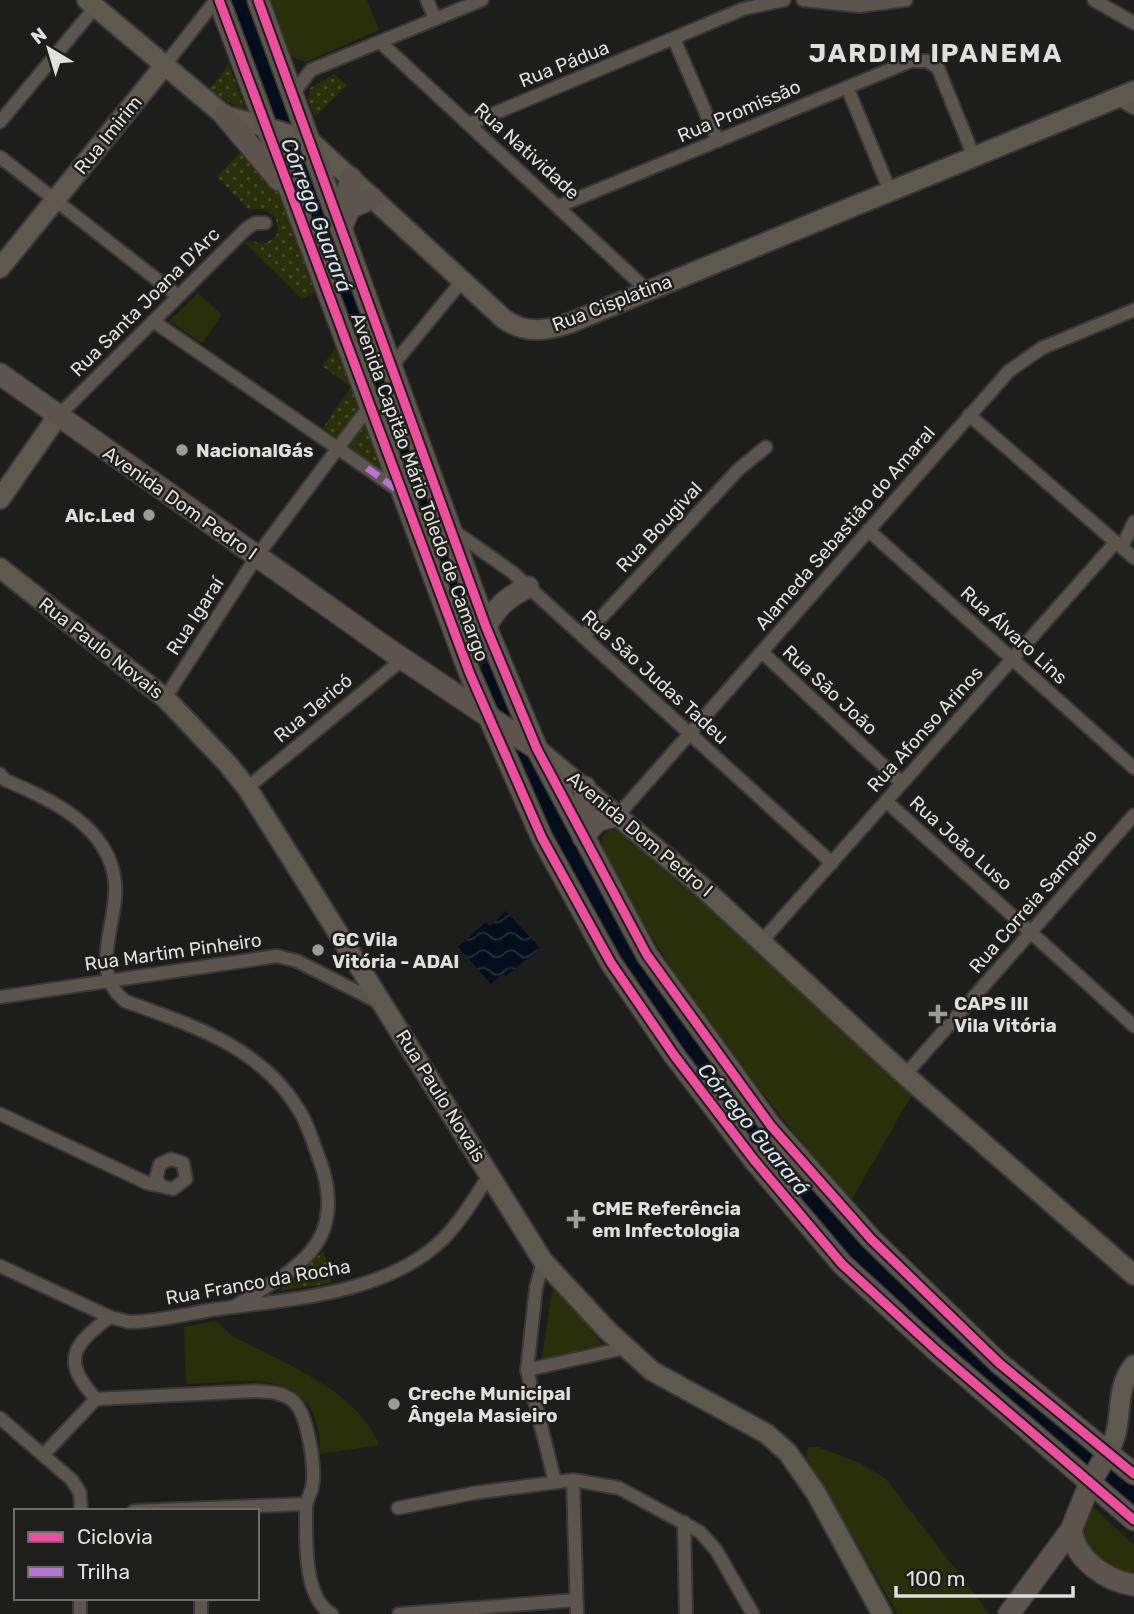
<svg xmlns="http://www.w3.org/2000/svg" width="1134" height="1614" font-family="Rubik,sans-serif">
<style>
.grass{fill:url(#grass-dots)}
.park{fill:#292f08}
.water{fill:url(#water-waves)}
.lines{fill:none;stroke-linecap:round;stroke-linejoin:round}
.river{stroke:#030d1b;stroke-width:21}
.street-casing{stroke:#383836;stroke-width:16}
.secondary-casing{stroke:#383836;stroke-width:23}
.primary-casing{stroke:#383836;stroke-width:24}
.street{stroke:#5b554e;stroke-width:12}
.secondary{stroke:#5e584f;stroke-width:19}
.primary{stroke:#5d554d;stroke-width:21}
.quiet{stroke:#b673d3;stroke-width:7;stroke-dasharray:14 7;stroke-linecap:butt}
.cycleway-casing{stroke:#1e1e1a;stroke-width:13}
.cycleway{stroke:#ef4d9e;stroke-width:9}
.poi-dot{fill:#9b9b98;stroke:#1e1e1a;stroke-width:2.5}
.labels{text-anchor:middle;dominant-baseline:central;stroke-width:5;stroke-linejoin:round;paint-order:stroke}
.street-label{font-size:19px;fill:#dfdfdc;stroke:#1e1e1a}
.poi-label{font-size:19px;font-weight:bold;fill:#dfdfdc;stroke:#1e1e1a;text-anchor:start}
.water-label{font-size:21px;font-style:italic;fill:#d4e4f3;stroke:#1e1e1a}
.district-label{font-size:26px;font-weight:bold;letter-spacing:2px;fill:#dfdfdc;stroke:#1e1e1a}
</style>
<defs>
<pattern id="grass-dots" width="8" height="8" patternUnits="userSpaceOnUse" patternTransform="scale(1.75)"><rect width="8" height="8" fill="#292f08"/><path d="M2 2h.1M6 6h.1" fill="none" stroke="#484d2b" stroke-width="1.8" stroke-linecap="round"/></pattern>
<pattern id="water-waves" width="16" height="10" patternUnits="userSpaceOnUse" patternTransform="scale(1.75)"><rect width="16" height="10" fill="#030d1b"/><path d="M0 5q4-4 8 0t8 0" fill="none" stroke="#27303c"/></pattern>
</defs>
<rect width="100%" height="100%" fill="#1d1d1b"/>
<g class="grass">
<polygon points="229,64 246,112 209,90"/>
<polygon points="334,74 347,85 315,117 308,100 310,88"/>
<path d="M245,147L279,193L315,292L302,299L245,243L248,241L266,243L276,236C283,217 266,205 249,210L217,177Z"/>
<polygon points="338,345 385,472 323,428 351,387 322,366"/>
<polygon points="324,1251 331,1283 278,1291"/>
</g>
<g class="park">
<path d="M268,0H367L379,30L308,61C282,64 275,20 268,0Z"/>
<polygon points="198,293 222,315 202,343 169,321"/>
<path d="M610,830H620L676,875L914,1091L852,1199C815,1162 784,1121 752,1079C696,1006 644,933 603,850L602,836Z"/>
<polygon points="553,1285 603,1344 541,1363"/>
<path d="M217,1321L231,1335C282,1363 356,1388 379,1445L320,1454C321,1365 250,1381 186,1384L184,1327Z"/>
<polygon points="808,1447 818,1447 860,1463 886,1479 990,1614 898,1614 806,1457"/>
<polygon points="1092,1506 1134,1545 1134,1584 1089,1562 1078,1538"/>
</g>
<polygon class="water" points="506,911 540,948 506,976 503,973 491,984 458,947 486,922 490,926"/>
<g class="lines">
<g class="river">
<polyline points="236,0 458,586"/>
<path d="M490,672C563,859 666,1034 797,1187C897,1303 1018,1399 1134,1498"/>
</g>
<g class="street-casing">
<g id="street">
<polyline points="427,0 435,19"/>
<polyline points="803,0 859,6 906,0"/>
<polyline points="1094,0 1134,23"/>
<polyline points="674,39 718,141"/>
<polyline points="380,42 647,290"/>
<polyline points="164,66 216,0"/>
<polyline points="847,87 890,191"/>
<polyline points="293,94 311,70 482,0"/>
<polyline points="1117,98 1134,108"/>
<polyline points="0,122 96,6"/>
<polyline points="469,124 743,9 784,0"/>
<polyline points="0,157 178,296"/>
<polyline points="559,206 911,61 927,61 938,68 974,157"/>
<polyline points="153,321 401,492"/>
<polyline points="391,367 462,281"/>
<polyline points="969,415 1134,558"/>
<polyline points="57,417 247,228 255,223 265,223"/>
<polyline points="868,530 1134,768"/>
<polyline points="454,531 512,572 832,863"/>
<polyline points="1122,547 1134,522"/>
<polyline points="583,637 739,469 766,447"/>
<polyline points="763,653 902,783"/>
<polyline points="165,698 257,556 371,404"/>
<path d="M0,774L5,780C50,799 110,826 115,883C119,922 87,971 125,1001C190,1025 258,1045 297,1107C308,1123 313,1143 320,1161C331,1191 333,1225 311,1251C291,1275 259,1290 234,1307"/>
<polyline points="247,788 403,659"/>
<polyline points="886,801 1134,1026"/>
<polyline points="618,815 1009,371 1042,348 1134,310"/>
<polyline points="762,941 1116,542"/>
<polyline points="0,997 277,956 297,961 378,1002"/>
<polyline points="905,1075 1134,815"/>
<polyline points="0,1114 147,1183 173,1189 186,1179 183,1163 171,1159 160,1164 156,1178 161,1186"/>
<polyline points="543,1261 536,1288 527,1370 555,1482"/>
<path d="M0,1266L110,1317L129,1322C159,1322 189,1313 218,1309C292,1299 387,1294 443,1239C462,1220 475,1197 490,1174"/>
<path d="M110,1317C72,1345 61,1361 96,1399L256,1391C268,1392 282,1392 292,1400C308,1412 316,1469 312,1488C310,1495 306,1501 306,1508C306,1538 303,1599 332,1614"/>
<polyline points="527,1370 625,1348"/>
<polyline points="0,1418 72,1480 80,1493 81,1511"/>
<polyline points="44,1454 96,1399"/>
<polyline points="573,1480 577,1614"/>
<polyline points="398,1508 474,1493 573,1480 619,1488 700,1532 716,1550 753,1614"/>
<polyline points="134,1511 306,1504"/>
<polyline points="684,1522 686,1614"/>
<polyline points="201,1598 201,1614"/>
<polyline points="80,1614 80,1598"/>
<polyline points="399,1614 576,1600"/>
</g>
</g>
<g class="secondary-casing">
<g id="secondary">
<path d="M87,0L224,115L309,140L504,319C525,334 546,331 570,323L1134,91"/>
<polyline points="0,268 164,66"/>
<polyline points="0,499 57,417"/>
<polyline points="0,568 165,698 226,762 247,788 293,861 543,1261 608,1331 652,1371 767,1434 788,1453 816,1493 882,1614"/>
<polyline points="537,749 700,885 905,1075 1134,1275"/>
<path d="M1108,1452C1126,1424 1112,1391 1134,1365"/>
</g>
</g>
<g class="primary-casing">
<g id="primary">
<polyline points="219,0 470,674 542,838 611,963 674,1055 754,1160 842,1264 938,1352 1134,1520"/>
<polyline points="258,0 486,627 537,749 647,955 771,1126 871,1239 999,1363 1134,1474"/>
<polyline points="224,115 279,180"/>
<polyline points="341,217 351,178"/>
<polyline points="341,228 350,208 372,198"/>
<polyline points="0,374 388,649 537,749"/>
<path d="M486,627C496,607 508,597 528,587"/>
<polyline points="583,835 585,787"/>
<polyline points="583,837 597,821 618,815"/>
<path d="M1071,1530C1075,1559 1106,1581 1134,1585"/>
<polyline points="1009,1614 1071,1530 1090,1483 1108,1452"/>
</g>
</g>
<use href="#street" class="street"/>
<use href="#secondary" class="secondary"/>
<use href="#primary" class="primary"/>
<polyline class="quiet" points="367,468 399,491"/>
<g class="cycleway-casing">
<g id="cycleway">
<polyline points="219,0 470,674 542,838 611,963 674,1055 754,1160 842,1264 938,1352 1134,1520"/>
<polyline points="258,0 486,627 537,749 647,955 771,1126 871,1239 999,1363 1134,1474"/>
</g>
</g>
<use href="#cycleway" class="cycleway"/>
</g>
<g class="poi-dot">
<circle cx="182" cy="450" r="7"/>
<circle cx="149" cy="515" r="7"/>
<circle cx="318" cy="950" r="7"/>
<path d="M934.5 1003.5h7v7h7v7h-7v7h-7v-7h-7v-7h7z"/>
<path d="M572.5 1208.5h7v7h7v7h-7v7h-7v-7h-7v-7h7z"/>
<circle cx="394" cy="1404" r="7"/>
</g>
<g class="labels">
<g class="street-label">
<text transform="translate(564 64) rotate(-22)">Rua Pádua</text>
<text transform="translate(739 111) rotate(-23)">Rua Promissão</text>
<text transform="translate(108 135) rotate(-51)">Rua Imirim</text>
<text transform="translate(527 151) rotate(42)">Rua Natividade</text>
<text transform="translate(145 302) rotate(-45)">Rua Santa Joana D'Arc</text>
<text transform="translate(612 303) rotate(-21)">Rua Cisplatina</text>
<text transform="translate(420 487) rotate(70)">Avenida Capitão Mário Toledo de Camargo</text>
<text transform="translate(180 503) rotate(35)">Avenida Dom Pedro I</text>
<text transform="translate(659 527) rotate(-47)">Rua Bougival</text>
<text transform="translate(845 528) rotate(-49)">Alameda Sebastião do Amaral</text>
<text transform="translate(195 616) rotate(-57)">Rua Igaraí</text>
<text transform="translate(1014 635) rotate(42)">Rua Álvaro Lins</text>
<text transform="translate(101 648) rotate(38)">Rua Paulo Novais</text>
<text transform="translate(655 677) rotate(42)">Rua São Judas Tadeu</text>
<text transform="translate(830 690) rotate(43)">Rua São João</text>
<text transform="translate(313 708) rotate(-40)">Rua Jericó</text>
<text transform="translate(925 729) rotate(-48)">Rua Afonso Arinos</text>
<text transform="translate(640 834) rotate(40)">Avenida Dom Pedro I</text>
<text transform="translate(961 843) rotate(42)">Rua João Luso</text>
<text transform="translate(1033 901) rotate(-49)">Rua Correia Sampaio</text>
<text transform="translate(173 952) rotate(-8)">Rua Martim Pinheiro</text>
<text transform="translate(441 1096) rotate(58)">Rua Paulo Novais</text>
<text transform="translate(258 1282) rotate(-10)">Rua Franco da Rocha</text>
</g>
<g class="poi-label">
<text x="196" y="450">NacionalGás</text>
<text x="135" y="515" text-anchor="end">Alc.Led</text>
<text x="332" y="939">GC Vila<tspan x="332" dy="22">Vitória - ADAI</tspan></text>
<text x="954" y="1003">CAPS III<tspan x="954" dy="22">Vila Vitória</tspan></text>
<text x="592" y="1208">CME Referência<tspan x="592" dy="22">em Infectologia</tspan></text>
<text x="408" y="1393">Creche Municipal<tspan x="408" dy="22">Ângela Masieiro</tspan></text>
</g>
<g class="water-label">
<text transform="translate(317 215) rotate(69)">Córrego Guarará</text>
<text transform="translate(754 1129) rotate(51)">Córrego Guarará</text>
</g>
<g class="district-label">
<text x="936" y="53">JARDIM IPANEMA</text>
</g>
</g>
<rect x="14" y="1509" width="245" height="91" fill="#1e1e1a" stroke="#6b6b68" stroke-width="2"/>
<rect x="28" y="1532" width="35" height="10" fill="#ef4d9e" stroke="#6b6b68" stroke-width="2"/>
<text x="77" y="1544" font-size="21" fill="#dfdfdc">Ciclovia</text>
<rect x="28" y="1567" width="35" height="10" fill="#b673d3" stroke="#6b6b68" stroke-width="2"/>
<text x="77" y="1579" font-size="21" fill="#dfdfdc">Trilha</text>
<g transform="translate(49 49) rotate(322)" stroke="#1e1e1a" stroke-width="5" paint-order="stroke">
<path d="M0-5L12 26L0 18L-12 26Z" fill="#dfdfdc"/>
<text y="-10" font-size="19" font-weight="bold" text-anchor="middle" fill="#dfdfdc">N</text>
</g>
<path d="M896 1586v10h177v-10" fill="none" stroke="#dfdfdc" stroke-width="3.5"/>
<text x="906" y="1586" font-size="21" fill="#dfdfdc" stroke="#1e1e1a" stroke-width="5" paint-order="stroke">100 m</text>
</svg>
